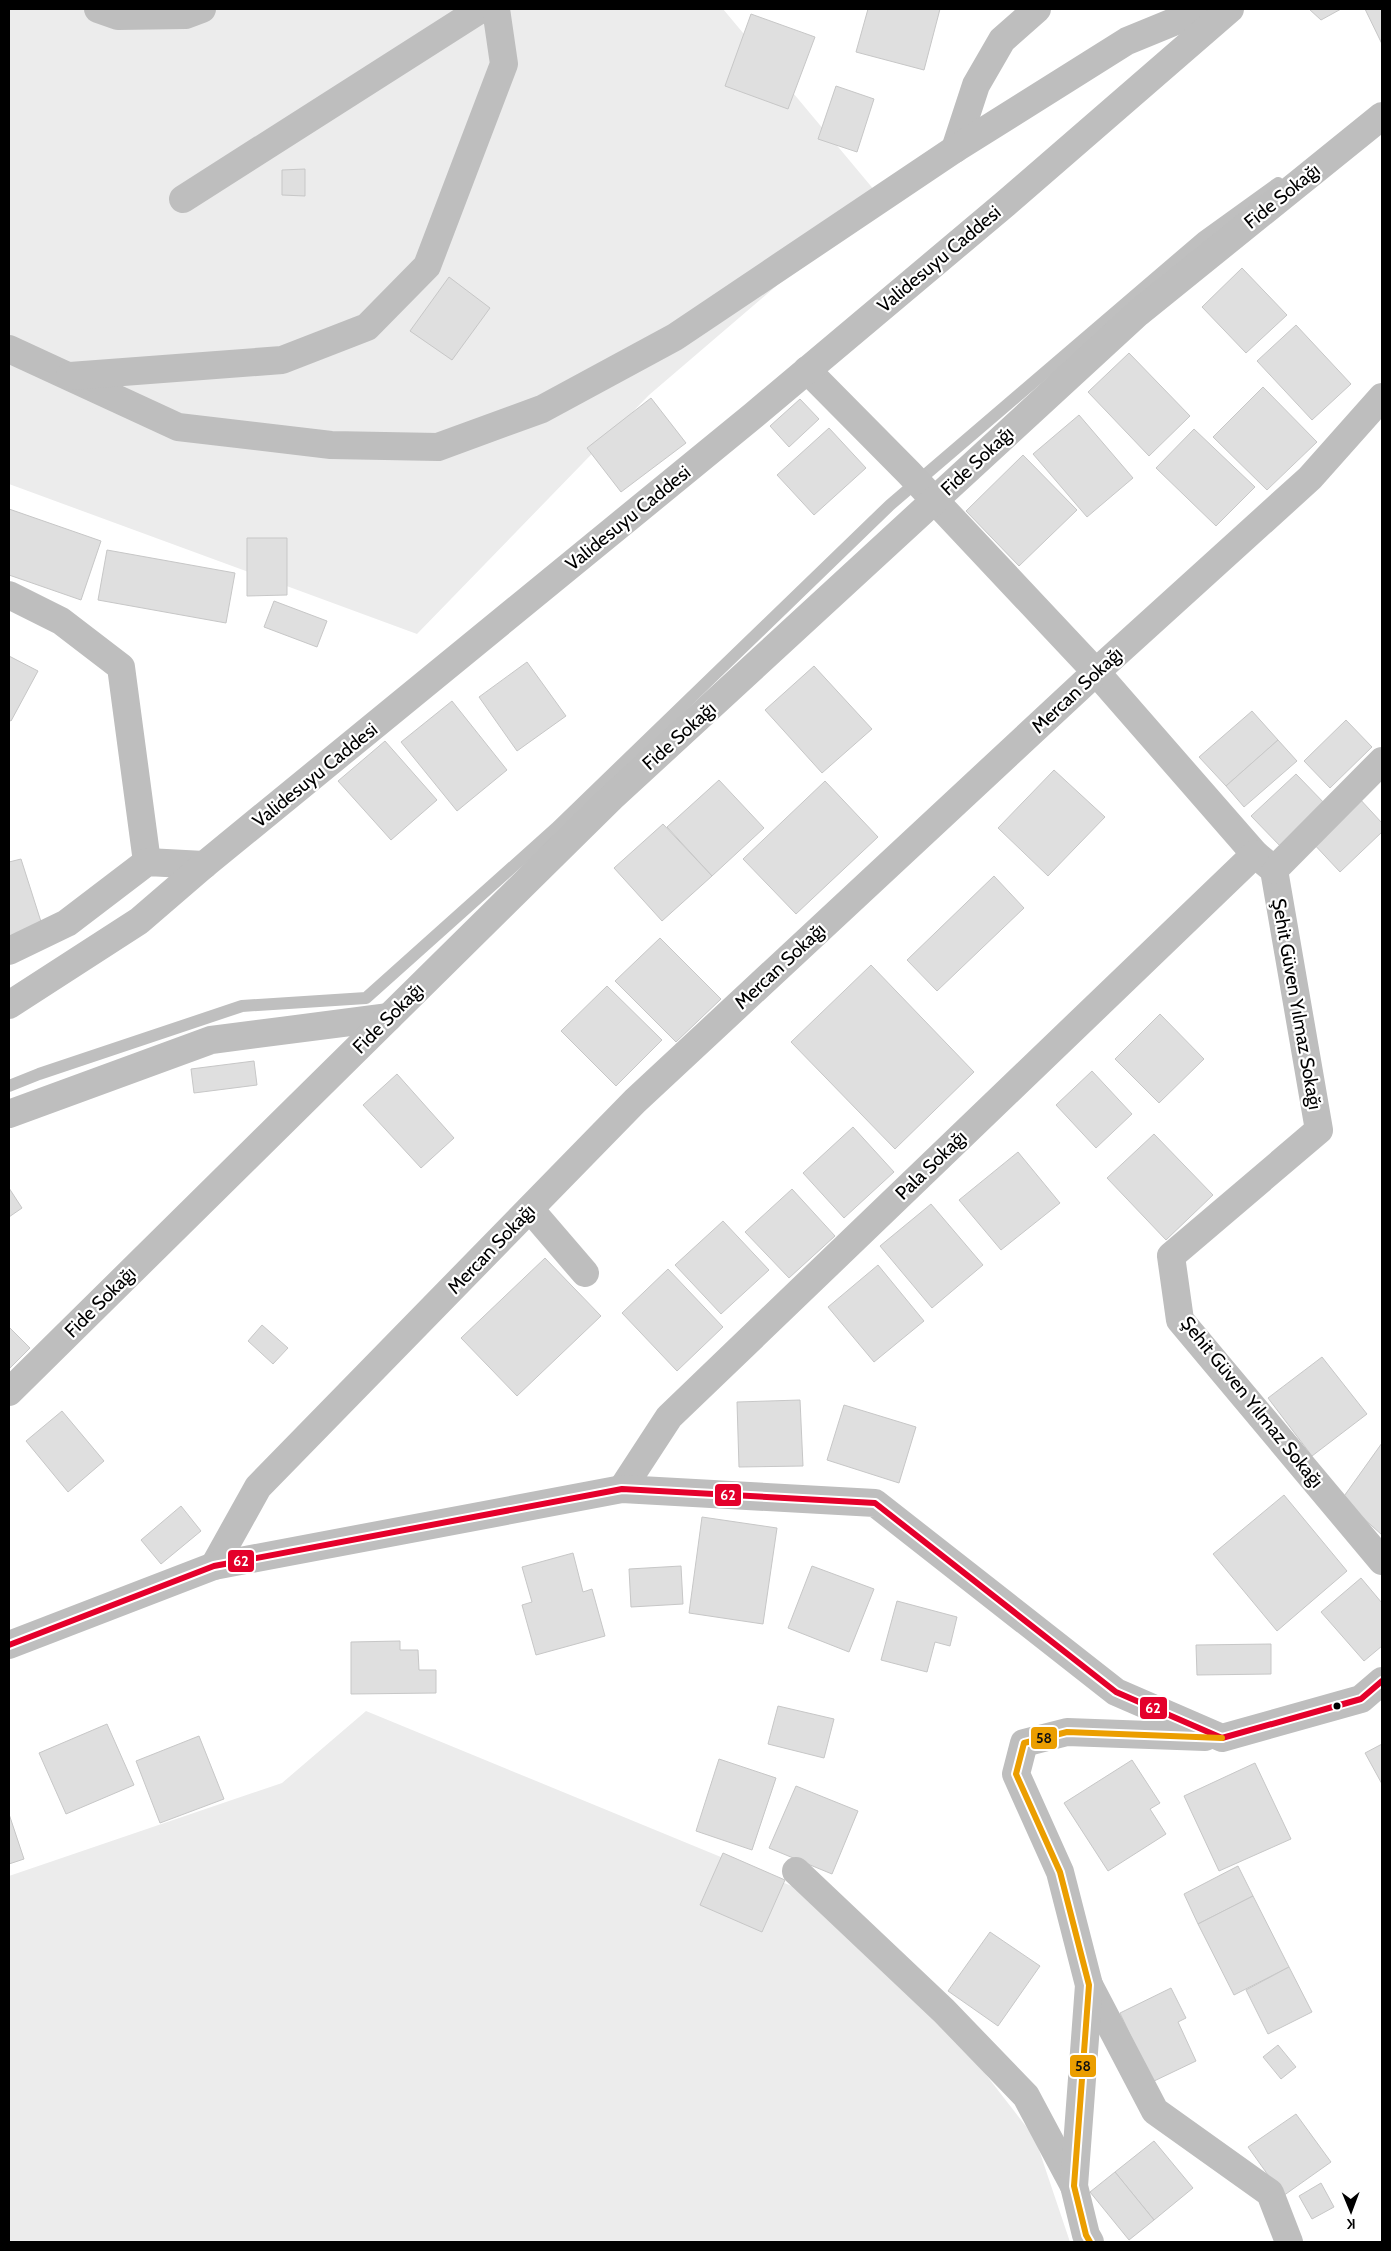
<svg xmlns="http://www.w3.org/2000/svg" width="1391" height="2251" font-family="Cabin,sans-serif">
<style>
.green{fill:#ececec}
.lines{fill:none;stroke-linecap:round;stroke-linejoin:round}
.stream{stroke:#bfbfbf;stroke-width:12}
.building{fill:#dfdfdf;stroke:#c7c7c7}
.minor{stroke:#bebebe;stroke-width:28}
.bus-1-casing{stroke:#fff;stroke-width:10}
.bus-2-casing{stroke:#fff;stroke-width:10}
.bus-1{stroke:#e4002b;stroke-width:6}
.bus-2{stroke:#eb9e00;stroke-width:6}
.bus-dot{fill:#000;stroke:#fff;stroke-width:2}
.labels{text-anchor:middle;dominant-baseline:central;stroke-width:4.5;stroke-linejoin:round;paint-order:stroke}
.street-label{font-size:19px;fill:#000;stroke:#fff}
.line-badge{stroke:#fff;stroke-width:2}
.badge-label{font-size:14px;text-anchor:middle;font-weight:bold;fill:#fff}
.pale-badge-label{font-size:14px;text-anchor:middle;font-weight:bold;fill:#111}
</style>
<rect width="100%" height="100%" fill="#fff"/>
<g class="green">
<polygon points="9,9 723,9 880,197 649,395 417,634 9,484"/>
<polygon points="366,1711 862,1915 1035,2138 1070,2242 9,2242 9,1876 282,1783"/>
</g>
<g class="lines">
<polyline class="stream" points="9,1086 39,1074 242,1006 366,998 556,828 890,505 1203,237 1278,183"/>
</g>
<g class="building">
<polygon points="868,9 940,9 924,70 856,52"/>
<polygon points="1309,9 1341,9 1321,20"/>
<polygon points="1365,9 1382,9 1382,44"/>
<polygon points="751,14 815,37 788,109 725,86"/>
<polygon points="836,86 874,99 857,152 818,139"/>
<polygon points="305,169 305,196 282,195 282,170"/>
<polygon points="1242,268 1287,315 1246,353 1202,307"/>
<polygon points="449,277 490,308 452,360 410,331"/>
<polygon points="1296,325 1351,384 1312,420 1257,361"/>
<polygon points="1129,353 1190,416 1149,456 1088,392"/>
<polygon points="1263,387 1317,442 1267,490 1213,437"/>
<polygon points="651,398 686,443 621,492 587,448"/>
<polygon points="800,399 819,419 789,447 770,426"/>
<polygon points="1079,415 1133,478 1087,517 1033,454"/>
<polygon points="829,428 866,468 814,515 777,475"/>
<polygon points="1194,429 1255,487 1216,526 1156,468"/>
<polygon points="1023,455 1077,510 1019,566 966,511"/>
<polygon points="9,509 101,541 81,600 9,575"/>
<polygon points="247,538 287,538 287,595 247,596"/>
<polygon points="107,550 235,573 226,623 98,600"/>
<polygon points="274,601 327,621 317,647 264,627"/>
<polygon points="9,656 38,671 11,721 9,720"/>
<polygon points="527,662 566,716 517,751 479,697"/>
<polygon points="814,666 872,729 822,773 765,710"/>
<polygon points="452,701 507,770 457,811 401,742"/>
<polygon points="1252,711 1278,740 1226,786 1199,757"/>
<polygon points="1346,720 1372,747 1330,788 1304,761"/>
<polygon points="1278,740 1297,761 1244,807 1226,786"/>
<polygon points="385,741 437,800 391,840 338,781"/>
<polygon points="1054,770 1105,817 1048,876 998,828"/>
<polygon points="1296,774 1328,807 1283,849 1251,816"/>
<polygon points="719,780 764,828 712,876 667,827"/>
<polygon points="825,781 878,837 796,914 743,859"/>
<polygon points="1358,797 1382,823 1382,832 1340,872 1311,841"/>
<polygon points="663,824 712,876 662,921 614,868"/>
<polygon points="21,859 43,928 9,939 9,862"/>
<polygon points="994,876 1024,908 937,991 907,960"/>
<polygon points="660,938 721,999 676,1042 615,981"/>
<polygon points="871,965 974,1072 895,1149 791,1042"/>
<polygon points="607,986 662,1040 616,1086 561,1031"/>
<polygon points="1160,1014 1204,1059 1159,1103 1115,1059"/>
<polygon points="254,1061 257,1085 194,1093 191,1069"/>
<polygon points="1092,1071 1132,1114 1096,1148 1056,1105"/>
<polygon points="397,1074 454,1138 421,1168 363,1105"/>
<polygon points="853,1127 894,1172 844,1218 803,1173"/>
<polygon points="1154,1134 1213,1195 1166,1240 1107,1178"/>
<polygon points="1018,1152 1060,1203 1001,1250 959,1200"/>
<polygon points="9,1188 22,1208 9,1217"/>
<polygon points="792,1189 835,1236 789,1278 745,1232"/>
<polygon points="931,1204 983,1265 932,1308 880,1246"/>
<polygon points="723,1221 769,1270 721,1314 675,1265"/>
<polygon points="545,1258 601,1316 517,1396 461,1338"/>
<polygon points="878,1265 924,1321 874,1362 828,1307"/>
<polygon points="668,1269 723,1327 677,1371 622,1313"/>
<polygon points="262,1325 288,1348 273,1364 248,1341"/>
<polygon points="9,1327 30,1348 9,1369"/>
<polygon points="1322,1357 1367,1414 1312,1456 1268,1398"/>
<polygon points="800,1400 803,1466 739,1467 737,1402"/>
<polygon points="844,1405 916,1427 899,1483 827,1460"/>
<polygon points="62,1411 104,1461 68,1492 26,1441"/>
<polygon points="1382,1443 1382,1535 1342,1499"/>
<polygon points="1284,1495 1347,1571 1277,1631 1213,1554"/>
<polygon points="181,1506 201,1531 161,1564 141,1540"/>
<polygon points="702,1517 777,1528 763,1624 689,1613"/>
<polygon points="573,1553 583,1592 592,1589 605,1636 536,1655 522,1605 532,1602 522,1567"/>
<polygon points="681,1566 683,1604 631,1607 629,1569"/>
<polygon points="812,1566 874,1589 849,1652 788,1628"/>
<polygon points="1361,1578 1382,1603 1382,1646 1364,1661 1321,1612"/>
<polygon points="897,1601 957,1617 950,1646 935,1642 927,1672 881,1660"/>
<polygon points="400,1641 400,1650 418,1650 419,1670 436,1670 436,1693 351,1694 351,1642"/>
<polygon points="1271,1644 1271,1674 1197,1675 1196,1645"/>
<polygon points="778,1706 834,1719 824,1758 768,1744"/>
<polygon points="107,1724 134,1785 66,1814 39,1753"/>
<polygon points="199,1736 224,1799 160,1823 136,1761"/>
<polygon points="1382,1744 1382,1784 1365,1753"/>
<polygon points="719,1759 776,1778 752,1850 696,1831"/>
<polygon points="1132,1760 1160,1803 1150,1809 1166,1834 1108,1871 1064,1803"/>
<polygon points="1255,1763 1291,1839 1219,1871 1184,1796"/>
<polygon points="796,1786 858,1811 832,1874 769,1848"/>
<polygon points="9,1814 24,1859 9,1864"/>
<polygon points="723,1853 785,1880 762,1932 700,1905"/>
<polygon points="1238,1866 1253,1896 1198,1924 1184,1894"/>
<polygon points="1253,1896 1289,1967 1234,1995 1198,1924"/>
<polygon points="990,1932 1040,1966 998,2026 948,1991"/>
<polygon points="1289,1967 1312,2012 1268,2034 1246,1990"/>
<polygon points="1171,1988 1186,2018 1178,2022 1196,2061 1152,2082 1120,2013"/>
<polygon points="1278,2045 1296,2067 1281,2079 1263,2057"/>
<polygon points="1296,2114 1331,2162 1283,2196 1248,2147"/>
<polygon points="1154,2141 1193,2188 1154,2220 1115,2172"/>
<polygon points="1115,2172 1154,2220 1129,2240 1090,2192"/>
<polygon points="1321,2183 1334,2207 1312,2219 1299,2196"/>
</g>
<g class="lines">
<g class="minor">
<polyline points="98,9 118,16 186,15 202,9"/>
<polyline points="955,149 976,85 1002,40 1037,9"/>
<polyline points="183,199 481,9"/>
<polyline points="9,349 178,427 331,445 438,447 542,409 675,337 955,149 1127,41 1205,9"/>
<polyline points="807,370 909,473 1096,672 1255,854 1274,870 1319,1130 1171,1256 1180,1320 1382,1561"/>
<polyline points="70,376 282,360 367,327 427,266 504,64 496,9"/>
<polyline points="9,595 61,621 121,667 147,862"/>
<polyline points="1274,870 1382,761"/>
<polyline points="9,951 67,923 147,862 204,865"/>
<polyline points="9,1005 139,921 204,865 754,415 1005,204 1230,9"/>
<polyline points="9,1114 211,1040 389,1017"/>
<polyline points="530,1209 585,1273"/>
<polyline points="9,1392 611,798 1138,313 1382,116"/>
<polyline points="622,1489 669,1417 1255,854"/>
<polyline points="214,1566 258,1487 635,1101 1096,672 1310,478 1382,397"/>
<polyline points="9,1645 214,1566 622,1489 875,1503 1116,1692 1222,1738 1361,1699 1382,1681"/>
<polyline points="796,1871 944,2011 1026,2096 1074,2186"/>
<polyline points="1089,1985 1155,2111 1270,2193 1289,2242"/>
<polyline points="1090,2242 1086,2235 1074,2186 1089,1985 1060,1872 1016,1774 1024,1743 1067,1732 1205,1737"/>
</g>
<g class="bus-1-casing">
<polyline id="bus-1" points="9,1645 214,1566 622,1489 875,1503 1116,1692 1222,1738 1361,1699 1382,1681"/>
</g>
<g class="bus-2-casing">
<polyline id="bus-2" points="1090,2242 1086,2235 1074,2186 1089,1985 1060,1872 1016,1774 1024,1743 1067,1732 1222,1738"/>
</g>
<use href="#bus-1" class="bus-1"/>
<use href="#bus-2" class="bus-2"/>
</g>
<circle class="bus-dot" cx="1337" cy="1706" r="4.5"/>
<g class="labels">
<g class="street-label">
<text transform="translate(1282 196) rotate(-39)">Fide Sokağı</text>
<text transform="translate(939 259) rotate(-40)">Validesuyu Caddesi</text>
<text transform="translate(977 461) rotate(-43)">Fide Sokağı</text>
<text transform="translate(628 518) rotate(-39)">Validesuyu Caddesi</text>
<text transform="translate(1077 690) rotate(-43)">Mercan Sokağı</text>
<text transform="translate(679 736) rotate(-42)">Fide Sokağı</text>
<text transform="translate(315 775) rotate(-39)">Validesuyu Caddesi</text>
<text transform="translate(780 966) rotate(-43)">Mercan Sokağı</text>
<text transform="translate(1297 1004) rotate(80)">Şehit Güven Yılmaz Sokağı</text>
<text transform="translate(388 1018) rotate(-45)">Fide Sokağı</text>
<text transform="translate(931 1165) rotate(-44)">Pala Sokağı</text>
<text transform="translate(491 1249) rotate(-46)">Mercan Sokağı</text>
<text transform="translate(100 1302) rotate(-45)">Fide Sokağı</text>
<text transform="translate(1252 1402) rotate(51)">Şehit Güven Yılmaz Sokağı</text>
</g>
</g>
<g class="line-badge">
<rect x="714" y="1483" width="28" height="24" rx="5" fill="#e4002b"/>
<rect x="227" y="1549" width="28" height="24" rx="5" fill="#e4002b"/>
<rect x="1139" y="1696" width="29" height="24" rx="5" fill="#e4002b"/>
<rect x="1030" y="1726" width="28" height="24" rx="5" fill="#eb9e00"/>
<rect x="1069" y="2054" width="28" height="24" rx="5" fill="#eb9e00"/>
</g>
<g class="badge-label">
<text x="728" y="1500">62</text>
<text x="241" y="1566">62</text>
<text x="1153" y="1713">62</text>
</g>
<g class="pale-badge-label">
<text x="1044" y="1743">58</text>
<text x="1083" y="2071">58</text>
</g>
<rect width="1391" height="2251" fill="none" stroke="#000000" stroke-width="20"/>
<g transform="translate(1351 2211) rotate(179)" stroke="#ffffff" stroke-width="4" paint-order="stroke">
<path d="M0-4L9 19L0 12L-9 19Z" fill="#000000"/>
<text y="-8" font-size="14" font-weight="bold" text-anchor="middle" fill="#000000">K</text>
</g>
</svg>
